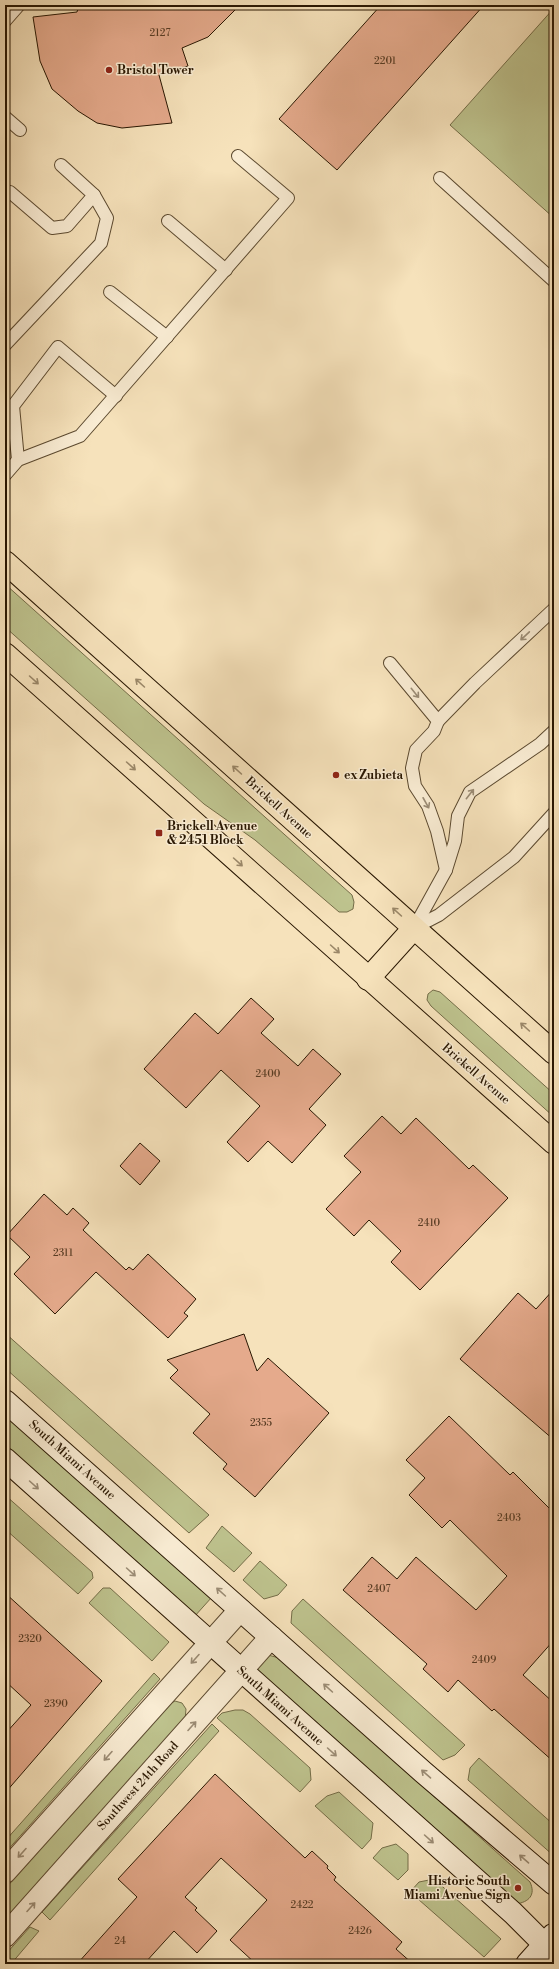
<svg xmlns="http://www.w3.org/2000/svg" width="559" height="1969" font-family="'Libre Bodoni',serif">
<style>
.grass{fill:#bec38e;stroke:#746d48}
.building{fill:#e5aa8c;stroke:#291702}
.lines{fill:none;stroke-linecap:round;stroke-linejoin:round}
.lane-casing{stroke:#5c4a30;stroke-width:14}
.street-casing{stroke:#5c4a30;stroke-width:24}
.secondary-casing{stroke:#291702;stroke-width:24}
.primary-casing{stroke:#291702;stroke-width:24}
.lane{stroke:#f9ecd3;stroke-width:12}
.street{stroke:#f9ecd3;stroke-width:22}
.secondary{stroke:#f9ecd3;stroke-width:22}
.primary{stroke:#f6e2bb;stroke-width:22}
.oneway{stroke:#9b8c75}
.oneway2{stroke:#9a8768}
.poi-dot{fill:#8f2418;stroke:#f9ecd3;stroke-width:1.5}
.labels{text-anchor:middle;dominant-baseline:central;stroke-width:3;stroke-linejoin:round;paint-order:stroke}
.number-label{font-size:10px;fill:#583c24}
.poi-label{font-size:12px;font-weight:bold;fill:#291702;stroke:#f9ecd3;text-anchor:start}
.street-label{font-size:12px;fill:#291702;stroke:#f9ecd3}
</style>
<rect width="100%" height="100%" fill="#f6e2bb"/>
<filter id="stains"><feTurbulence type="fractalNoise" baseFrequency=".005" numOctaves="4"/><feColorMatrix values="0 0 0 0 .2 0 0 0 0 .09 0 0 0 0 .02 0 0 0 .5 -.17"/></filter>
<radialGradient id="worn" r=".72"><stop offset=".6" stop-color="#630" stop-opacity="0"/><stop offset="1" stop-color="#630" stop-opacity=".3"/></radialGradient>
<g class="grass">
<polygon points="554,8 554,218 450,125"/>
<polygon points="5,584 352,895 354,902 353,909 347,912 339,912 255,840 204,804 5,627"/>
<polygon points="433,990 440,992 554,1094 554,1117 431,1006 427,1000 428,994"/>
<polygon points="5,1333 209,1515 189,1533 5,1368"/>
<polygon points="5,1413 212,1597 194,1617 5,1448"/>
<polygon points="5,1495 92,1572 93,1578 78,1594 5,1529"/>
<polygon points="222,1526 252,1553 234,1572 206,1548"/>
<polygon points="260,1561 287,1585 278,1595 264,1599 243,1580"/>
<polygon points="103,1588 110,1588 169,1642 152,1661 89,1603"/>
<polygon points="303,1599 465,1745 455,1755 443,1760 291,1623 292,1611"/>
<path d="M268,1655L279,1658L530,1882C536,1895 529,1902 516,1904L258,1674L257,1668Z"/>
<polygon points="154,1673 160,1679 5,1853 5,1841"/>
<polygon points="175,1701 182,1703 186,1709 185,1720 5,1919 5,1889 168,1705"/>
<polygon points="235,1710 243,1710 250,1714 310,1768 311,1780 300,1792 217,1718 222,1713"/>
<polygon points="212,1724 219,1731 50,1920 42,1912"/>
<polygon points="479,1758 554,1825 554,1856 468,1780 470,1768"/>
<polygon points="339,1792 373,1823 371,1839 362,1849 315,1806 327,1796"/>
<polygon points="396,1844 408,1854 408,1870 398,1880 373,1858 382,1848"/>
<polygon points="434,1879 501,1939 484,1957 410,1892 419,1882"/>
<polygon points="30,1927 39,1931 11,1964 5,1964 5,1955"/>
</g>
<g class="building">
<polygon points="79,5 240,5 208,37 182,48 188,66 159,75 172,123 122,128 97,123 78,111 52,89 40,61 33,17 77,12"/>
<polygon points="381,5 484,5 337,170 279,119"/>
<polygon points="251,998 274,1019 261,1033 298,1066 313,1049 341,1074 309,1109 326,1125 292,1163 268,1141 248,1162 227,1142 260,1106 221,1070 186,1108 144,1069 195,1013 218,1034"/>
<polygon points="382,1116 401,1134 416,1118 469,1169 473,1165 508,1198 420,1290 391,1262 401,1251 369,1220 354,1236 326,1209 361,1172 344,1156"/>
<polygon points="140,1143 160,1161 140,1185 120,1166"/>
<polygon points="44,1194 67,1215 73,1208 89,1223 83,1230 126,1270 129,1267 133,1270 148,1254 196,1299 184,1313 188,1316 168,1338 96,1272 55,1314 14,1274 30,1257 7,1235"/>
<polygon points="554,1289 554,1440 460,1359 518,1293 536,1309"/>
<polygon points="244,1334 257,1371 268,1358 329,1413 255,1497 223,1469 227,1464 193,1433 210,1414 170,1378 178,1370 167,1360"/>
<polygon points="449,1416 510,1475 513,1472 554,1513 554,1640 523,1675 554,1703 554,1762 494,1709 492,1711 458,1680 448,1692 423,1669 427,1664 343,1590 372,1557 397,1579 416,1557 476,1610 507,1576 450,1520 442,1528 409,1495 425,1478 406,1460"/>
<polygon points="5,1593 102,1681 5,1793 5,1734 31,1705 5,1681"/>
<polygon points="215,1774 305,1858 312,1851 328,1866 327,1868 336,1877 334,1880 402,1942 396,1949 413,1964 256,1964 230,1940 267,1900 221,1858 185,1897 197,1908 195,1910 217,1931 197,1953 174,1931 144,1964 77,1964 137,1897 118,1879"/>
</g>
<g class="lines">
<g class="lane-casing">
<g id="lane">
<polyline points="5,21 19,5"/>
<polyline points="5,117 20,130"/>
<polyline points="440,178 554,281"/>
<polyline points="10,192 52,228 67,226 94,195"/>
<polyline points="168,221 226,270"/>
<polyline points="110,292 167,337"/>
<polyline points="5,345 101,243 107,218 94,195 61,165"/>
<polyline points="18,460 13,406 58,347 116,396"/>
<polyline points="5,475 18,460 80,436 288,198 238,156"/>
<polyline points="390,663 438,721 434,731 416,750 412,768 415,786 428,806 437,831 446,870"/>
<polyline points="438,721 475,683 554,609"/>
<polyline points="414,928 446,870 455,841 458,816 470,792 540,744 554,731"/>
<polyline points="414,928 439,915 514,857 554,813"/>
</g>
</g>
<g class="street-casing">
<g id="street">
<polyline points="5,1872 240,1610"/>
<polyline points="5,1936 271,1637"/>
</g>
</g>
<g class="secondary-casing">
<g id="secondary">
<polyline points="5,1401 423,1772 554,1884"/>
<polyline points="5,1459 513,1913 554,1954"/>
<polyline points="527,1964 553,1935"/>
</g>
</g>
<g class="primary-casing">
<g id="primary">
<polyline points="5,562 554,1053"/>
<polyline points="5,654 554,1143"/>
<polyline points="368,979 414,928"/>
</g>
</g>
<use href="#lane" class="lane"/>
<use href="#street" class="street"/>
<use href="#secondary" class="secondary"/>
<use href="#primary" class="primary"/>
</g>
<defs><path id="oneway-shaft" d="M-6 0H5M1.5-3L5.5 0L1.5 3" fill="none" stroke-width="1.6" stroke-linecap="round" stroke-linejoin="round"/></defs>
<g class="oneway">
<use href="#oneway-shaft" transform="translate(525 636) rotate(137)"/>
<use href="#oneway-shaft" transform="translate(415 693) rotate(51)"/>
<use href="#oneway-shaft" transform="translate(470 794) rotate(-52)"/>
<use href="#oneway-shaft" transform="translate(426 803) rotate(61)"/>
<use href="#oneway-shaft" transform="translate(34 1485) rotate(42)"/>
<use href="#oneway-shaft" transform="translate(131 1572) rotate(42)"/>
<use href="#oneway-shaft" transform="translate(221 1592) rotate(-138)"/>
<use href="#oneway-shaft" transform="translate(195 1659) rotate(132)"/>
<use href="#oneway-shaft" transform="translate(328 1688) rotate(-138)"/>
<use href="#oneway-shaft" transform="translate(192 1726) rotate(-48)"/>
<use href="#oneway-shaft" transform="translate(332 1752) rotate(42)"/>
<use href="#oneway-shaft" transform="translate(108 1756) rotate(132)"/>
<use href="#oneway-shaft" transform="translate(426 1774) rotate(-139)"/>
<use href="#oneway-shaft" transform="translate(429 1839) rotate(42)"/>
<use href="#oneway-shaft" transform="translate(22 1853) rotate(132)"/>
<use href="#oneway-shaft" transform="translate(524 1859) rotate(-139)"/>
<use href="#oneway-shaft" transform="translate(31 1907) rotate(-48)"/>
</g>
<g class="oneway2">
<use href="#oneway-shaft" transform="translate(34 680) rotate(42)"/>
<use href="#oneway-shaft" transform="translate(140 683) rotate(-138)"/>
<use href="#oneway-shaft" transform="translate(131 766) rotate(42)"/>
<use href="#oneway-shaft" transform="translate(237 770) rotate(-138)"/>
<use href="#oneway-shaft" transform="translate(238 862) rotate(42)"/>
<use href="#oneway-shaft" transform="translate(397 912) rotate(-138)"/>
<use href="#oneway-shaft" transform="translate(335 949) rotate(42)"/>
<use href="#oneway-shaft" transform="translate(525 1027) rotate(-138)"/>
</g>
<g class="poi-dot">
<circle cx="109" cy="70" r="4"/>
<circle cx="336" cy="775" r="4"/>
<rect x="155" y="829" width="8" height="8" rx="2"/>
<circle cx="518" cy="1888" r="4"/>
</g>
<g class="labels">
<g class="number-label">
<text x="160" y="33">2127</text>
<text x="385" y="61">2201</text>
<text x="268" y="1074">2400</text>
<text x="429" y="1223">2410</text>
<text x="63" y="1253">2311</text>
<text x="261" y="1423">2355</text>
<text x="509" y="1518">2403</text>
<text x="379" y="1589">2407</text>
<text x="30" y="1639">2320</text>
<text x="484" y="1660">2409</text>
<text x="56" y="1704">2390</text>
<text x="302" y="1905">2422</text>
<text x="360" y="1931">2426</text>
<text x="120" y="1941">24</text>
</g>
<g class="poi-label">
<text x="117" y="70">Bristol Tower</text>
<text x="344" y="775">ex Zubieta</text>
<text x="167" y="826">Brickell Avenue<tspan x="167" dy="14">&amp; 2451 Block</tspan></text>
<text x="510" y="1881" text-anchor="end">Historic South<tspan x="510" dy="14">Miami Avenue Sign</tspan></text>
</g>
<g class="street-label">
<text transform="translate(279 808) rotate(42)">Brickell Avenue</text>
<text transform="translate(476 1074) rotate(41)">Brickell Avenue</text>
<text transform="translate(72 1460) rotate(42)">South Miami Avenue</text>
<text transform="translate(280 1706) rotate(42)">South Miami Avenue</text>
<text transform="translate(138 1786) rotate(-48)">Southwest 24th Road</text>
</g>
</g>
<rect width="559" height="1969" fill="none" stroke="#f6e2bb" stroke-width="20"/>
<rect x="6" y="6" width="547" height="1957" fill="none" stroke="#291702" stroke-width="2"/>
<rect x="10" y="10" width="539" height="1949" fill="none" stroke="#291702"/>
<rect width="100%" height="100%" filter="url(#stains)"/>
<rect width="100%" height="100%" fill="url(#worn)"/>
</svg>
